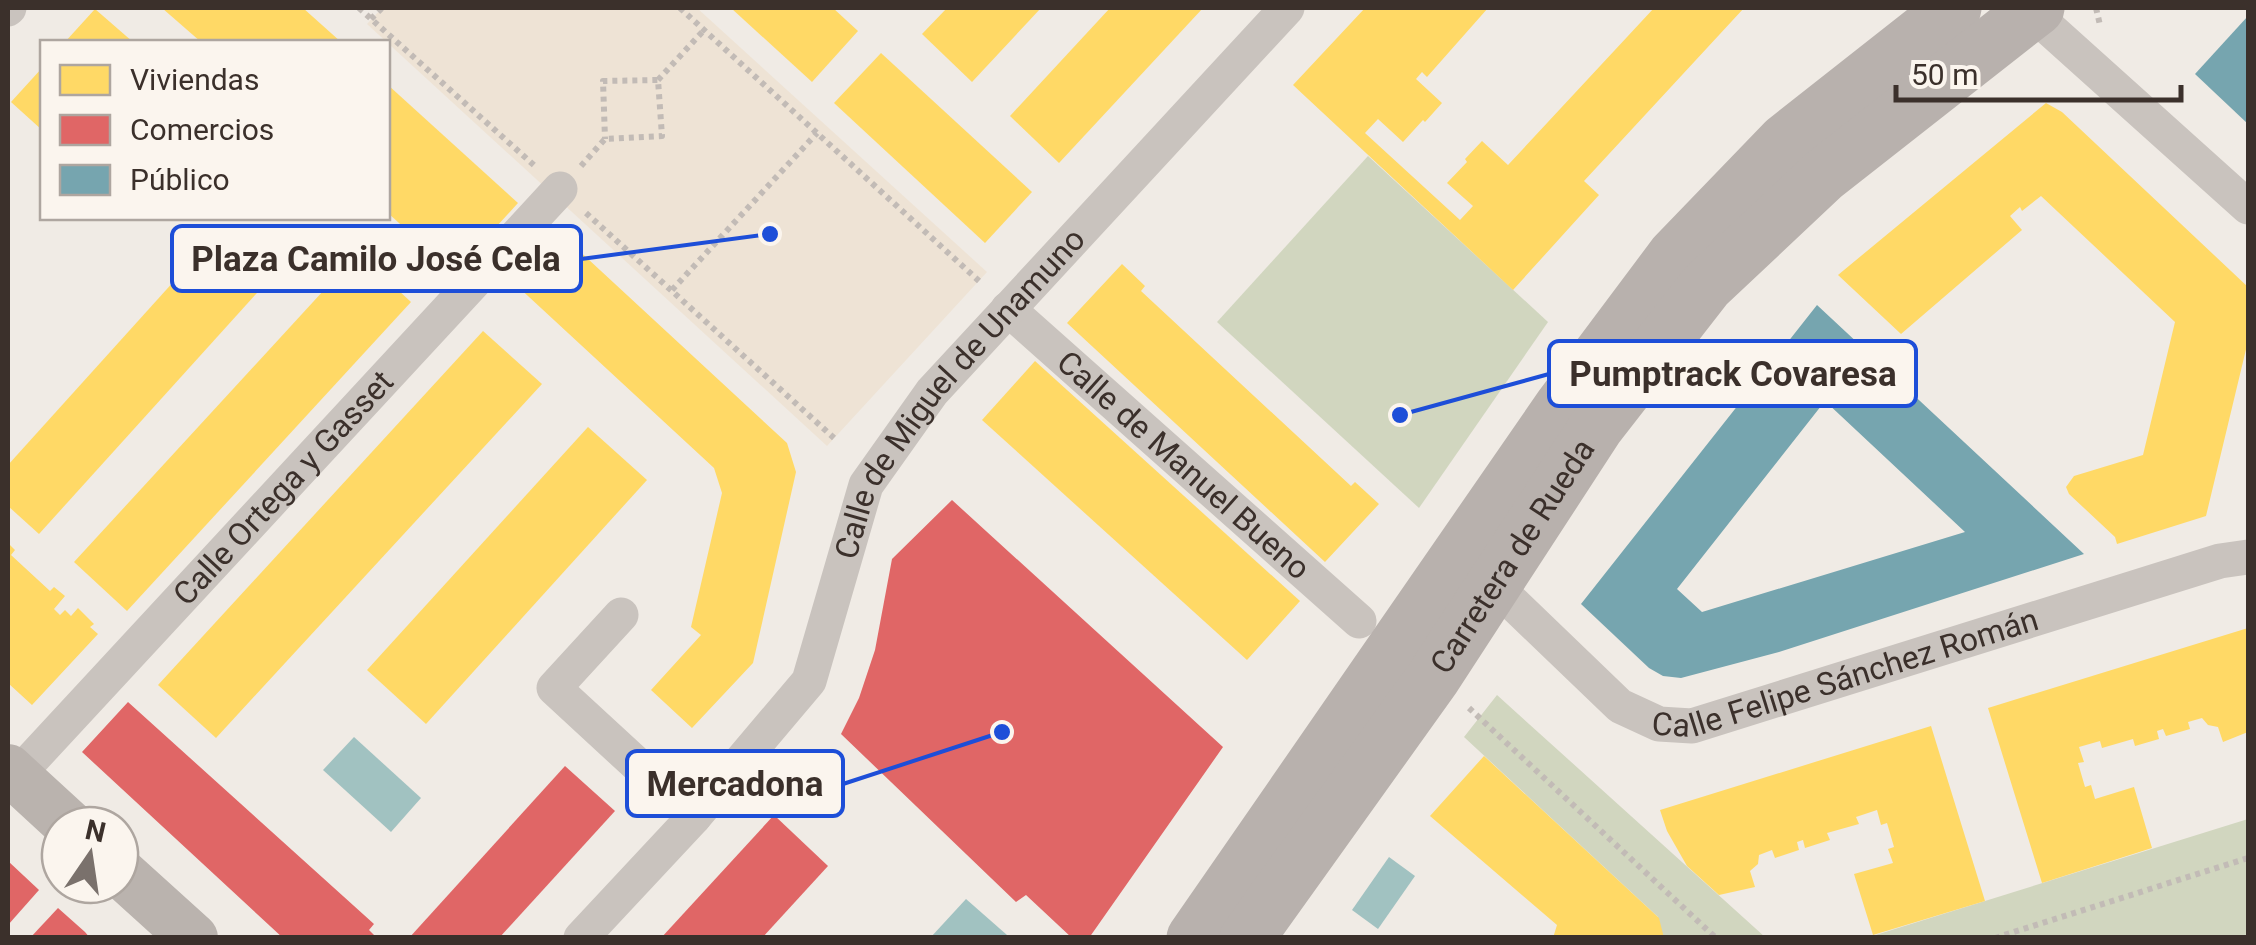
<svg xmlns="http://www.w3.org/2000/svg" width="2256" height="945" font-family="Roboto,sans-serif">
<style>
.green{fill:#d1d6bf}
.plaza{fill:#eee3d5}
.water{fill:#a1c2c1}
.homes{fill:#ffd966}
.shops{fill:#e06666}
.public{fill:#76a5af;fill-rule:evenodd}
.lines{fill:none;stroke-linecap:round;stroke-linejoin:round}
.path{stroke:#c2bbb6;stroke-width:6;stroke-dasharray:5 5;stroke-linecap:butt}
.street{stroke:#c9c3be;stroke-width:35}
.secondary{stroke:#bab3ae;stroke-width:50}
.primary{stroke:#b8b1ad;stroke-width:55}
.labels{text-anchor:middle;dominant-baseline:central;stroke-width:10;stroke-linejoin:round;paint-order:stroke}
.street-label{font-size:32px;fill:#3b302b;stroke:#fbf5ee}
.leader{fill:none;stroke:#1d4ed8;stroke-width:4}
.callout-dot{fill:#1d4ed8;stroke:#fbf5ee;stroke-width:4}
.callout{fill:#fbf5ee;stroke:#1d4ed8;stroke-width:4}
.callout-label{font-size:35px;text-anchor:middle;font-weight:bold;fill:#3b302b}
</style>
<rect width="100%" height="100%" fill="#f0ebe5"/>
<g class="green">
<polygon points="1368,156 1548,322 1419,508 1217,322"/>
<polygon points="1497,695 1765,937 1665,937 1651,924 1658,917 1464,737"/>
<polygon points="2248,819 2248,937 1866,938"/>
</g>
<polygon class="plaza" points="382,8 697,8 987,272 827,446 367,24"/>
<g class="water">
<polygon points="354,737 421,798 391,832 323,770"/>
<polygon points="1389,857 1415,876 1378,929 1352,910"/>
<polygon points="966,899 1007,935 1004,937 931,937"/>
</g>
<g class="homes">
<polygon points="162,8 303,8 341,42 201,42"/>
<polygon points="731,8 833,8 858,31 812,82"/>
<polygon points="947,8 1041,8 972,82 922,34"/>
<polygon points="1110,8 1203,8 1059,163 1010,116"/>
<polygon points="1365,8 1488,8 1427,77 1422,72 1416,79 1442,103 1425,122 1423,120 1403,142 1378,119 1365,133 1460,220 1473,206 1447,183 1467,162 1465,159 1482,141 1508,165 1654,8 1744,8 1584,181 1599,195 1513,290 1293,85"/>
<polygon points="95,9 133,42 65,42"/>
<polygon points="881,53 1032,192 985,243 834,103"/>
<polygon points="42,68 42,130 11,102"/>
<polygon points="388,85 518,203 454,273 388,213"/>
<polygon points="2046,103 2062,112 2248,287 2248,341 2206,516 2117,544 2115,537 2069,494 2066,487 2074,476 2143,455 2175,322 2041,196 2022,211 2020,207 2010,216 2022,230 1901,334 1838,275"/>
<polygon points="222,228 274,274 39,534 8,506 8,465"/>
<polygon points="561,234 787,443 796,472 753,663 692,728 651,690 701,635 691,627 722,493 714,468 515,284"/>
<polygon points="358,253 411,302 127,611 74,562"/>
<polygon points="1122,264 1145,286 1141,291 1351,486 1355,482 1379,504 1325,562 1067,323"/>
<polygon points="483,331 542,384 216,738 158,685"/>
<polygon points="1035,361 1300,601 1247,660 982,420"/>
<polygon points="588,427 647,480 426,724 367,670"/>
<polygon points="8,543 15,550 11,555 50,591 54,587 65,596 54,609 60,615 65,610 71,616 78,608 94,624 90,627 98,634 32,705 8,683"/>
<polygon points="2248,628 2248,732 2223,742 2218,727 2208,725 2202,718 2188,722 2190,729 2166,736 2163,729 2157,731 2159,739 2135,746 2133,739 2102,748 2100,741 2079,747 2084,762 2078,763 2085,787 2091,785 2095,799 2134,787 2152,848 2042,883 1988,708"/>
<polygon points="1931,726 1985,901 1873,935 1854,874 1893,863 1888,849 1894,847 1887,823 1881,825 1877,810 1856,817 1859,824 1827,833 1830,840 1805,848 1803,840 1797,842 1799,850 1775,858 1772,850 1759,855 1758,864 1750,871 1755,887 1719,895 1687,866 1667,831 1660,810"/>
<polygon points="1484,756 1659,918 1664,938 1553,938 1557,925 1430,816"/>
</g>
<g class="shops">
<polygon points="952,500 1223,747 1089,938 1072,938 1026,895 1016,902 841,734 859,698 875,650 892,559"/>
<polygon points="128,702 374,924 369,930 377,938 283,938 82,752"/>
<polygon points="565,766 615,811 499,938 409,938"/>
<polygon points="774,815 828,866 762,938 661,938"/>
<polygon points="8,861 39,890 8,925"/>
<polygon points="58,908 85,932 90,938 30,938"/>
</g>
<g class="public">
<polygon points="2248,16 2248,124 2195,74"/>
<path d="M1817,305L2084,554L1779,652L1681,678L1663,676L1649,668L1581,604ZM1825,401L1965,532L1702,612L1677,589Z"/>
</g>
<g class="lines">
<g class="path">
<polyline points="359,8 536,167"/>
<polyline points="680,8 979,281"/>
<polyline points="2096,8 2100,25"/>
<polyline points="371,19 382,8"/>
<polyline points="658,80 704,30"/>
<polyline points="581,166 605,139 662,136 658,80 603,81 605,139"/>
<polyline points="586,213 834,438"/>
<polyline points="672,290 817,133"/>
<polyline points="1469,708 1716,938"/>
<polyline points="1995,938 2248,858"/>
</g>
<g class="street">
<polyline points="8,9 9,8"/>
<polyline points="2031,12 2248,207"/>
<path id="s1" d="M1008,309L1359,621"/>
<path id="s2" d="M1495,586L1620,706L1659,724L1692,726L2220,561L2248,557"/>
<polyline points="621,615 554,688 694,817"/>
<path id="s3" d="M8,785L560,189"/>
<path id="s4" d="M581,938L694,817L809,681L866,485L932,392L1287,8"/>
</g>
<g class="secondary">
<polyline points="8,769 69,825"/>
<polyline points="120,872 193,938"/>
</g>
<g class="primary">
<polyline points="1194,938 1562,406 1675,255 1785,141 1954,8"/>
<path id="s5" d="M1247,938L1433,678L1597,426L1706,286L1824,175L2037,8"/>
</g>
</g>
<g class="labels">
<g class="street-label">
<text stroke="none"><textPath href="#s4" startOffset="675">Calle de Miguel de Unamuno</textPath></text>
<text stroke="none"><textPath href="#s1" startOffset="235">Calle de Manuel Bueno</textPath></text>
<text stroke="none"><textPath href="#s3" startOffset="405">Calle Ortega y Gasset</textPath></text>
<text stroke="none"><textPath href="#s5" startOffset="465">Carretera de Rueda</textPath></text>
<text stroke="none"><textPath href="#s2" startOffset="410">Calle Felipe Sánchez Román</textPath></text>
</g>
</g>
<path class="leader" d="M770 234L581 259M1400 415L1549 374M1002 732L843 784"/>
<g class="callout-dot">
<circle cx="770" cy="234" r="10"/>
<circle cx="1400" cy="415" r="10"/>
<circle cx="1002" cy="732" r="10"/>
</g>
<g class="callout">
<rect x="172" y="226" width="409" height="65" rx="10"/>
<rect x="1549" y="341" width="367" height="65" rx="10"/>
<rect x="627" y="751" width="216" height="65" rx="10"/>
</g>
<g class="callout-label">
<text x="376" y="271">Plaza Camilo José Cela</text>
<text x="1733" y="386">Pumptrack Covaresa</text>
<text x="735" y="796">Mercadona</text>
</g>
<rect width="2256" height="945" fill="none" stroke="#3b302b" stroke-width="20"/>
<rect x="40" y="40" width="350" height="180" fill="#fbf5ee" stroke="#aea6a0" stroke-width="2.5"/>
<rect x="60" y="65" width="50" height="30" fill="#ffd966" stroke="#aea6a0" stroke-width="2.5"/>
<text x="130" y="90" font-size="30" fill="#3b302b">Viviendas</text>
<rect x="60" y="115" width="50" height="30" fill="#e06666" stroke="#aea6a0" stroke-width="2.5"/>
<text x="130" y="140" font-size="30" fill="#3b302b">Comercios</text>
<rect x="60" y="165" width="50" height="30" fill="#76a5af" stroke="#aea6a0" stroke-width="2.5"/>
<text x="130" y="190" font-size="30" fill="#3b302b">Público</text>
<g transform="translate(90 855) rotate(13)"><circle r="48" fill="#fbf5ee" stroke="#aea6a0" stroke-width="2.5"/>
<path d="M0-8L18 38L0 25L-18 38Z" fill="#7a716c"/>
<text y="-15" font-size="28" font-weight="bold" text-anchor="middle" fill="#3b302b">N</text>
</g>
<path d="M1896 85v15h285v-15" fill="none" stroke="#3b302b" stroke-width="5"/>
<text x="1911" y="85" font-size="30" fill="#3b302b" stroke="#fbf5ee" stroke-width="8" paint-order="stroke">50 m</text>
</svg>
